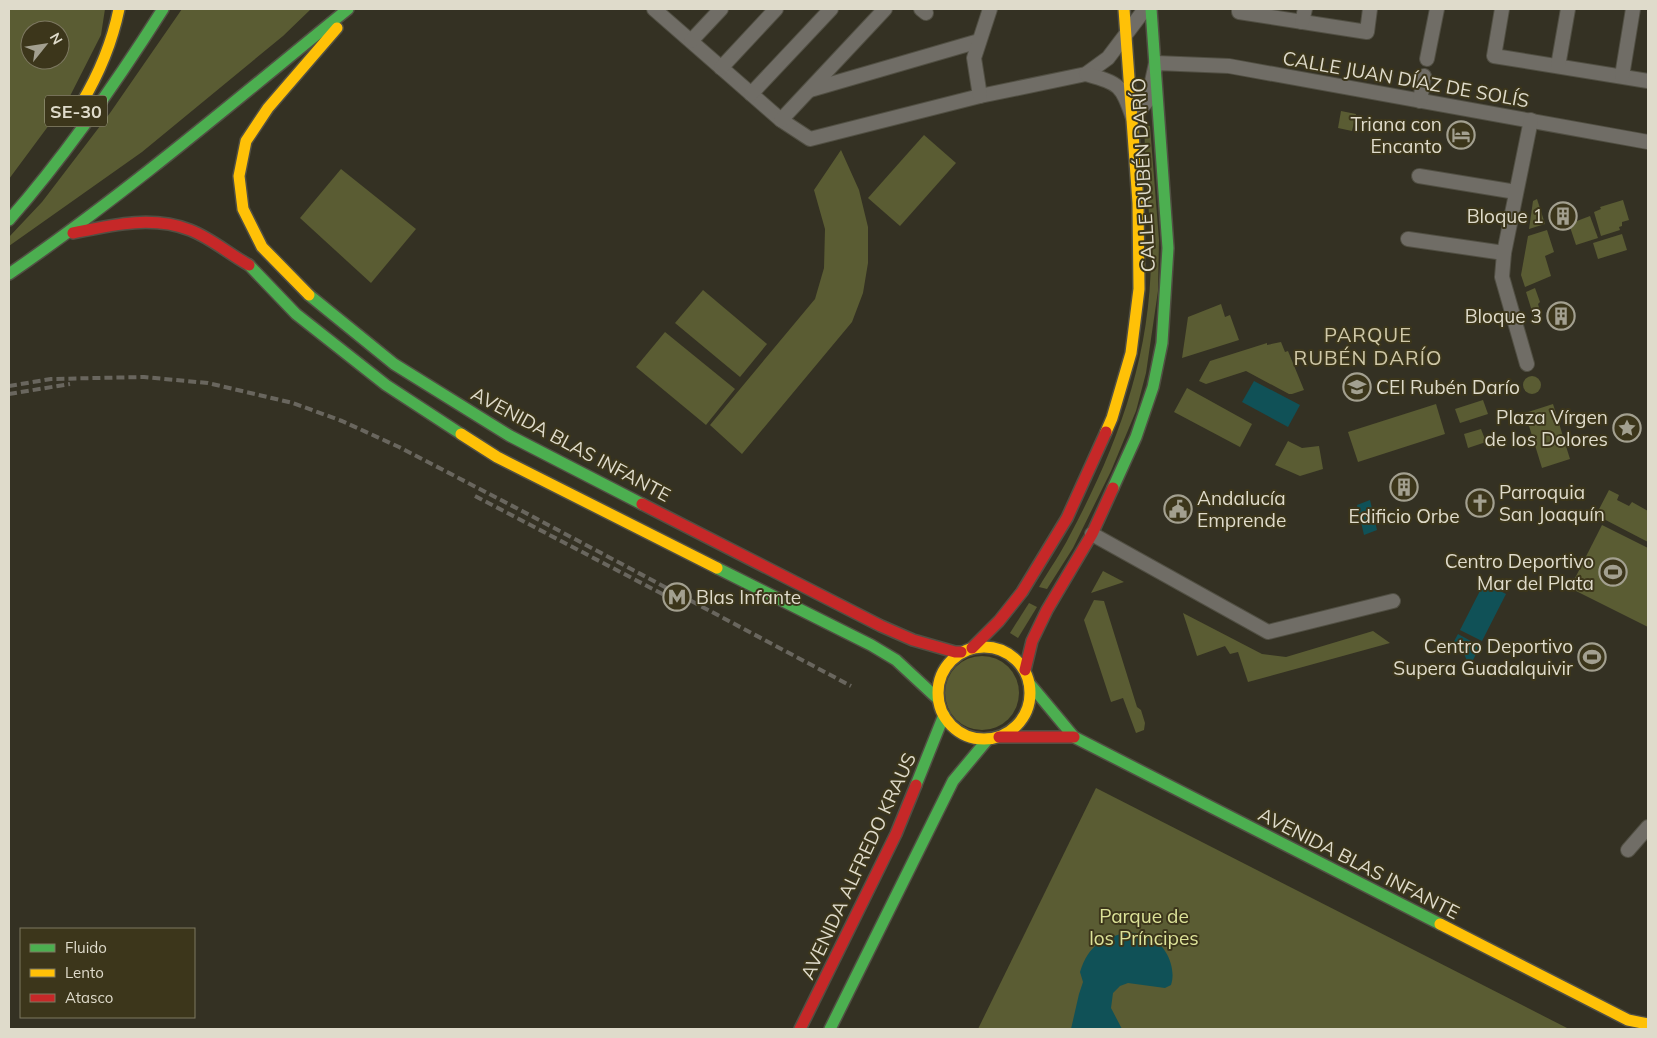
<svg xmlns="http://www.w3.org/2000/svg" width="1657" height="1038" font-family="Mulish,sans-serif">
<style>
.green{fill:#5a5c33;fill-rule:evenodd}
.water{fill:#105157}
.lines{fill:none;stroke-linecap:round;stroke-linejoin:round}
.street-casing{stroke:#514f43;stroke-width:16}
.fast-casing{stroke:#514f43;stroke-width:14}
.slow-casing{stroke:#514f43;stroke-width:14}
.jam-casing{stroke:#514f43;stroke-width:14}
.street{stroke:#706d66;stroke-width:14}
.fast{stroke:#4caf50;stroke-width:11}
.slow{stroke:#ffc107;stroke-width:11}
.jam{stroke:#c62828;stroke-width:11}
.rail{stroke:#69665e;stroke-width:4;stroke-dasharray:8 4;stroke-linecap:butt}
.labels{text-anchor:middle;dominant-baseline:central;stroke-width:4;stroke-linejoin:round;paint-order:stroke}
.shield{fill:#3c361b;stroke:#aeaa96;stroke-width:1}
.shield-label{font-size:18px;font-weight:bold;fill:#dfdbcb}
.street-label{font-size:19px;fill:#dfdbcb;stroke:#3c361b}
.poi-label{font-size:19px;fill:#dfdbcb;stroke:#3c361b;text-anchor:end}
.park-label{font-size:19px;fill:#dce298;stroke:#3c361b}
.neighbourhood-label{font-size:20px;letter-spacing:1px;fill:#d0c9a9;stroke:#3c361b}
</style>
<rect width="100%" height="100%" fill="#343123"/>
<g class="green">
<path d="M9,9H105L101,35L69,98L9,179ZM30,30H60V60H30Z"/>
<polygon points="182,9 311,9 283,36 142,152 9,246 9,237 42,202 110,113"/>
<polygon points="1341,111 1356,114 1352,131 1338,128"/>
<path d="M1145,125L1150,126L1159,240L1158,291L1146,373L1136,411L1111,471L1073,548L1047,589L1039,587C1049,570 1061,553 1070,535C1117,447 1150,359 1151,258C1151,213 1143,169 1145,125Z"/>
<polygon points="924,135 956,163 900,226 868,198"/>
<polygon points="841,150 859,190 868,227 868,263 863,293 852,322 742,454 710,425 815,299 824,268 825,229 814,190"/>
<polygon points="341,169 416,229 371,283 300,218"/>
<polygon points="1537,199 1545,224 1529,229 1533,201"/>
<polygon points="1623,200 1629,220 1622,222 1622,226 1619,227 1620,230 1601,236 1594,212 1601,209 1600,207"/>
<polygon points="1590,216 1598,238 1576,245 1569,224"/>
<polygon points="1547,230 1554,252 1545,256 1551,276 1525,287 1521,275 1528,236"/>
<polygon points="1622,234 1627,250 1598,259 1593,243"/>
<polygon points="1535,288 1540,302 1538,304 1542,318 1535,321 1526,292"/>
<polygon points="703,290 767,344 740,377 675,323"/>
<polygon points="1221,304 1225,317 1230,315 1239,340 1182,358 1188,317"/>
<polygon points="665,332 735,389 706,425 636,367"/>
<polygon points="1281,342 1285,352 1288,351 1304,390 1292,394 1289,394 1246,371 1206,384 1199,381 1210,361 1267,343 1267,345"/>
<circle cx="1532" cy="385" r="9"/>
<polygon points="1187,388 1252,424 1240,447 1174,412"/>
<polygon points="1483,400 1488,414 1460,423 1455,409"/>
<polygon points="1436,404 1445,434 1358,462 1348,432"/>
<polygon points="1553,404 1570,459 1542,468 1525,413"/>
<polygon points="1481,429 1486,442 1468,448 1464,434"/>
<polygon points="1288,441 1302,448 1319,446 1323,469 1300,476 1275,465"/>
<polygon points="1609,490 1619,495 1617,500 1629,506 1632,502 1648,511 1648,542 1596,515"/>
<polygon points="1602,525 1648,548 1648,627 1570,588"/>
<polygon points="1103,571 1124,582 1091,593"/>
<polygon points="1094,600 1104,601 1137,707 1141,710 1145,723 1144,730 1136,733 1123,698 1111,702 1084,620"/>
<polygon points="1029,603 1037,607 1018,638 1010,633"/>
<polygon points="1183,613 1262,654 1286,657 1373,631 1390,643 1248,682 1238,652 1230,654 1225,646 1197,656"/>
<circle cx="982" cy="693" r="37"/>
<polygon points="1096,788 1569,1029 978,1029"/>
</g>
<g class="water">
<polygon points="1254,381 1300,405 1288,427 1242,402"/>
<polygon points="1370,500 1377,530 1364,535 1357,505"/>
<polygon points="1484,583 1506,594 1482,641 1460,630"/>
<polygon points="1458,634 1480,646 1471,664 1467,661 1463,651 1452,645"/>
<path d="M1128,932C1135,933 1142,933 1148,936C1165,943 1177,967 1171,985L1165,988L1128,983L1120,986L1113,993L1111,1008L1122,1029H1071L1079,994L1083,982L1080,972C1089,944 1102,939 1128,932Z"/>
</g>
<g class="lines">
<g class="street-casing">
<g id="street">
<polyline points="654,9 781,120 810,139 980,96 1086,74 1108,58 1145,9"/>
<polyline points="921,9 926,13"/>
<polyline points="1239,9 1239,12 1367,32 1370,9"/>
<polyline points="1502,9 1494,56 1648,81"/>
<polyline points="1302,22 1305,9"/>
<polyline points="691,41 721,9"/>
<polyline points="1427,59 1437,9"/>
<polyline points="1558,66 1568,9"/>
<polyline points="721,68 776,9"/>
<path d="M1086,74C1120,84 1121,84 1133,118L1148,100L1156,63L1229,66L1648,142"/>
<polyline points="1622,76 1633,9"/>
<polyline points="810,90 979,41"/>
<polyline points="751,94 831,9"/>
<polyline points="980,96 974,58 990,9"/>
<polyline points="1420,101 1424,76"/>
<polyline points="781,120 885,9"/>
<polyline points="1419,176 1516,192"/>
<polyline points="1408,239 1504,253"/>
<polyline points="1527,364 1502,277 1504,253 1531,120"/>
<polyline points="1092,534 1268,632 1393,601"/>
<polyline points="1628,850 1648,827"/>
</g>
</g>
<g class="fast-casing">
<g id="fast">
<path d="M9,220C67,154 116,83 163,9"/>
<polyline points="249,265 296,314 386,385 461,434"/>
<path d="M9,274C127,193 237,99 348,9"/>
<polyline points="309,295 394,364 510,436 642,504"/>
<polyline points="1113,488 1136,437 1153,387 1162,343 1168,248 1151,9"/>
<polyline points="717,568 871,645 896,660 938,699"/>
<polyline points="1029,683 1074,737 1440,924"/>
<polyline points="916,785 944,715"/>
<polyline points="830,1029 953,781 988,739"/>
</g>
</g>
<g class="slow-casing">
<g id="slow">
<path d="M81,104C99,74 112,43 119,9"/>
<polyline points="309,295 262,247 243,209 239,176 246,141 268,108 337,28"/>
<polyline points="1106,432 1112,418 1131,353 1139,289 1138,203 1124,9"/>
<polyline points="461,434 497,457 717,568"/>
<circle cx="984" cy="693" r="46"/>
<polyline points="1440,924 1628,1020 1648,1024"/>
</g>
</g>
<g class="jam-casing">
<g id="jam">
<path d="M73,233C111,225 152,215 190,230C211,238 229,254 249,265"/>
<polyline points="642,504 881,626 913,640 955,652 961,652"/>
<polyline points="972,648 999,621 1022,592 1067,518 1106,432"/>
<polyline points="1025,670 1032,641 1047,610 1092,534 1113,488"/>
<polyline points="999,737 1074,737"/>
<polyline points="800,1029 896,834 916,785"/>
</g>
</g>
<use href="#street" class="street"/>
<use href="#fast" class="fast"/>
<use href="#slow" class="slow"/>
<use href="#jam" class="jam"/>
<g class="rail">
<polyline points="9,386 51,379 144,377 208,383 293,403 342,421 399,447 524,512 851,686"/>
<polyline points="9,394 70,384"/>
<polyline points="475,496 672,599"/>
</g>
</g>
<defs>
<g id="hotel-ring" transform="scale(1.4375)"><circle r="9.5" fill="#3c361b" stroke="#a3a090" stroke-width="1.5"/><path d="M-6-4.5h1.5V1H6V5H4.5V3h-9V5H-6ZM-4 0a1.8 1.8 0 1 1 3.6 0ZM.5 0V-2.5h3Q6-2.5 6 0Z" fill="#a3a090"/></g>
<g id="building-ring" transform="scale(1.4375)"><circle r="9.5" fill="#3c361b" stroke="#a3a090" stroke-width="1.5"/><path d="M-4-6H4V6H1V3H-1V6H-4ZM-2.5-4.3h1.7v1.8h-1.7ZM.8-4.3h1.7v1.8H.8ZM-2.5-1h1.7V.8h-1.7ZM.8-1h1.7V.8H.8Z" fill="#a3a090"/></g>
<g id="school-ring" transform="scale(1.4375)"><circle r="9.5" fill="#3c361b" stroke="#a3a090" stroke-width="1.5"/><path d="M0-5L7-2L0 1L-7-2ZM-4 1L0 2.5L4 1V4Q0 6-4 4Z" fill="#a3a090"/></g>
<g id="sight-ring" transform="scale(1.4375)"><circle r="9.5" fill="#3c361b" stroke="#a3a090" stroke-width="1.5"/><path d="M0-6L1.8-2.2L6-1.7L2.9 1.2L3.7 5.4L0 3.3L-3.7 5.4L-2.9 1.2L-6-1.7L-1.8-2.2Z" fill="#a3a090"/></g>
<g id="church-ring" transform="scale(1.4375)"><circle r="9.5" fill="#3c361b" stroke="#a3a090" stroke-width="1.5"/><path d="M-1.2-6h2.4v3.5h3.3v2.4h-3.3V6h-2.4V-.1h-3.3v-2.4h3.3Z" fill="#a3a090"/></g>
<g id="civic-ring" transform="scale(1.4375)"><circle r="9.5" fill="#3c361b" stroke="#a3a090" stroke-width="1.5"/><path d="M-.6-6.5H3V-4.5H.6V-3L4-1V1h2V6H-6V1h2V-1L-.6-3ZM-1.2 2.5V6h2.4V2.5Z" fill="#a3a090"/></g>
<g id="stadium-ring" transform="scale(1.4375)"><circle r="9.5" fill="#3c361b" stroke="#a3a090" stroke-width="1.5"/><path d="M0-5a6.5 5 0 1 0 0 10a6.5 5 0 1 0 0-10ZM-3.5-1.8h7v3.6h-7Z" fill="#a3a090"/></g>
<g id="metro-ring" transform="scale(1.4375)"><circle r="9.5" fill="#3c361b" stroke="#a3a090" stroke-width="1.5"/><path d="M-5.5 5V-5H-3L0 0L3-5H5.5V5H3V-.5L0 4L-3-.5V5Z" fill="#a3a090"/></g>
</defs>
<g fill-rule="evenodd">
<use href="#hotel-ring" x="1461" y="135"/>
<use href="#building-ring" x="1563" y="216"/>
<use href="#building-ring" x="1561" y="316"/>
<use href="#school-ring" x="1357" y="387"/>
<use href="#sight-ring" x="1627" y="428"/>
<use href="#building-ring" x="1404" y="487"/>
<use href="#church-ring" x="1480" y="503"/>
<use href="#civic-ring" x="1178" y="509"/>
<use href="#stadium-ring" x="1613" y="572"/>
<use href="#metro-ring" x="677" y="597"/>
<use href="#stadium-ring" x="1592" y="657"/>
</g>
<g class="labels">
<rect class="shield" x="45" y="95.5" width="62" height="31" rx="4"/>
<g class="shield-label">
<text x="76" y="111">SE-30</text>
</g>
<g class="street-label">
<text transform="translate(1406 79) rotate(10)">CALLE JUAN DÍAZ DE SOLÍS</text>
<text transform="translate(1143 175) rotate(-93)">CALLE RUBÉN DARÍO</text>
<text transform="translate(571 444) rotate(28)">AVENIDA BLAS INFANTE</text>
<text transform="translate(1359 863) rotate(27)">AVENIDA BLAS INFANTE</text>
<text transform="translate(858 866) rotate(-65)">AVENIDA ALFREDO KRAUS</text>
</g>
<g class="poi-label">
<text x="1442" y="124">Triana con<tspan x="1442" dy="22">Encanto</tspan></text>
<text x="1544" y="216">Bloque 1</text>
<text x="1542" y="316">Bloque 3</text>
<text x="1376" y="387" text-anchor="start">CEI Rubén Darío</text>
<text x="1608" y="417">Plaza Vírgen<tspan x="1608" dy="22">de los Dolores</tspan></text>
<text x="1499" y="492" text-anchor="start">Parroquia<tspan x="1499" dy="22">San Joaquín</tspan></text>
<text x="1197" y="498" text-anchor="start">Andalucía<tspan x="1197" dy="22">Emprende</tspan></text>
<text x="1404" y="516" text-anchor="middle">Edificio Orbe</text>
<text x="1594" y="561">Centro Deportivo<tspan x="1594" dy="22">Mar del Plata</tspan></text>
<text x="696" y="597" text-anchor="start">Blas Infante</text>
<text x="1573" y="646">Centro Deportivo<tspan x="1573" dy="22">Supera Guadalquivir</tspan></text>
</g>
<g class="park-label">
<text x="1144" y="916">Parque de<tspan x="1144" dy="22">los Príncipes</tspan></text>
</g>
<g class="neighbourhood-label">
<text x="1368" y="334">PARQUE<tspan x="1368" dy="23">RUBÉN DARÍO</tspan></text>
</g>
</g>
<rect width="1657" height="1038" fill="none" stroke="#dfdbcb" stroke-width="20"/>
<rect x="20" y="928" width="175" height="90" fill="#3c361b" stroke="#7d7861"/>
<rect x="30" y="944" width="25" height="8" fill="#4caf50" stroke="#7d7861"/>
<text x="65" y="953" font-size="15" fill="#dfdbcb">Fluido</text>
<rect x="30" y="969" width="25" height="8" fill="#ffc107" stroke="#7d7861"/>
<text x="65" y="978" font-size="15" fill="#dfdbcb">Lento</text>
<rect x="30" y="994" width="25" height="8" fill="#c62828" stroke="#7d7861"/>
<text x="65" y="1003" font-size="15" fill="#dfdbcb">Atasco</text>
<g transform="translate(45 45) rotate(60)"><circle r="24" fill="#3c361b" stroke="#7d7861"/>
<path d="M0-4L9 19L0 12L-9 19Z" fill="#a3a090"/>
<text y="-8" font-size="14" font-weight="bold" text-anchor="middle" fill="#dfdbcb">N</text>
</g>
</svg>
